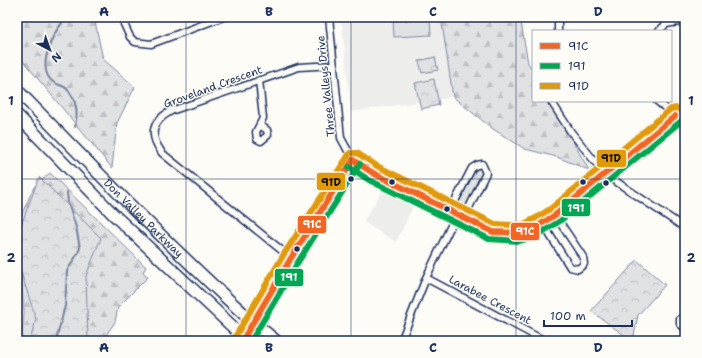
<svg xmlns="http://www.w3.org/2000/svg" width="702" height="358" font-family="'Shantell Sans',sans-serif">
<style>
.built{fill:#edeeec}
.grass{fill:url(#grass-tufts);stroke:#7e88a0}
.forest{fill:url(#forest-firs);stroke:#7e88a0}
.park{fill:url(#park-crowns);stroke:#7e88a0}
.garden{fill:#e0e1e3;stroke:#7e88a0}
.lines{fill:none;stroke-linecap:round;stroke-linejoin:round}
.stream{stroke:#76819c;stroke-width:2}
.secondary-tunnel{stroke:#d0d3d8;stroke-width:8;stroke-dasharray:8 4;stroke-linecap:butt}
.street-casing{stroke:#1b2f5e;stroke-width:9}
.secondary-casing{stroke:#1b2f5e;stroke-width:11}
.highway-casing{stroke:#1b2f5e;stroke-width:14}
.street{stroke:#fdfcf7;stroke-width:6}
.secondary{stroke:#fdfcf7;stroke-width:8}
.highway{stroke:#fdfcf7;stroke-width:11}
.highway-bridge-casing{stroke:#1b2f5e;stroke-width:14;stroke-linecap:butt}
.highway-bridge{stroke:#fdfcf7;stroke-width:11}
.bus-1-casing{stroke:#fdfcf7;stroke-width:9}
.bus-2-casing{stroke:#fdfcf7;stroke-width:9}
.bus-3-casing{stroke:#fdfcf7;stroke-width:9}
.bus-1{stroke:#f26522;stroke-width:6}
.bus-2{stroke:#00a651;stroke-width:6}
.bus-3{stroke:#e19a09;stroke-width:6}
.grid{fill:none;stroke:#1b2f5e;stroke-width:1;stroke-opacity:0.55}
.bus-dot{fill:#1b2f5e;stroke:#fdfcf7;stroke-width:1.5}
.labels{text-anchor:middle;dominant-baseline:central;stroke-width:3;stroke-linejoin:round;paint-order:stroke}
.street-label{font-size:11px;fill:#1b2f5e;stroke:#fdfcf7}
.line-badge{stroke:#fdfcf7;stroke-width:1.5}
.badge-label{font-size:11px;text-anchor:middle;font-weight:bold;fill:#fff}
.pale-badge-label{font-size:11px;text-anchor:middle;font-weight:bold;fill:#111}
.neatline{fill:none;stroke:#1b2f5e;stroke-width:1.5}
.grid-label{font-size:13px;text-anchor:middle;font-weight:bold;fill:#1b2f5e}
</style>
<defs>
<pattern id="grass-tufts" width="24" height="20" patternUnits="userSpaceOnUse"><rect width="24" height="20" fill="#e0e1e3"/><path d="M3 7l-1-3M5 7V3M7 7l1-3M15 17l-1-3M17 17v-4M19 17l1-3" fill="none" stroke="#c0c1c5"/></pattern>
<pattern id="forest-firs" width="22" height="20" patternUnits="userSpaceOnUse"><rect width="22" height="20" fill="#e0e1e3"/><path d="M5 1l3.5 6h-7zM16 11l3.5 6h-7z" fill="#c0c1c5"/></pattern>
<pattern id="park-crowns" width="20" height="18" patternUnits="userSpaceOnUse"><rect width="20" height="18" fill="#e0e1e3"/><path d="M2 6a3 3 0 1 1 6 0M12 15a3 3 0 1 1 6 0" fill="none" stroke="#c0c1c5"/></pattern>
</defs>
<rect width="100%" height="100%" fill="#fdfcf7"/>
<filter id="ink" filterUnits="userSpaceOnUse"><feTurbulence type="fractalNoise" baseFrequency=".025" numOctaves="2"/><feDisplacementMap in="SourceGraphic" scale="8" xChannelSelector="R" yChannelSelector="G"/><feConvolveMatrix kernelMatrix="1 2 1 2 8 2 1 2 1" color-interpolation-filters="sRGB"/></filter>
<g filter="url(#ink)">
<g class="built">
<polygon points="341,17 441,17 453,97 351,112"/>
<polygon points="384,188 415,203 396,242 363,222"/>
</g>
<g class="grass">
<polygon points="17,17 20,17 19,56 17,54"/>
<polygon points="480,167 483,172 465,210 459,209 457,206 476,169"/>
</g>
<g class="forest">
<polygon points="20,17 94,17 103,59 135,87 117,123 112,168 19,56"/>
<polygon points="441,17 520,17 528,63 533,71 533,101 550,101 589,170 557,157 525,149 493,129 453,97"/>
<polygon points="50,173 146,267 143,272 148,277 118,307 115,322 102,341 22,341 24,312 21,271 17,260 17,224 34,187"/>
</g>
<g class="park">
<polygon points="435,57 438,70 422,73 419,61"/>
<polygon points="434,79 439,105 421,109 415,83"/>
<polygon points="39,177 101,238 86,276 88,341 30,341 36,319 17,260 17,236"/>
<polygon points="637,260 665,285 638,315 633,341 624,341 624,335 591,311"/>
</g>
<polygon class="garden" points="430,19 431,35 394,37 393,21"/>
<g class="lines">
<g class="stream">
<path d="M60,17L62,23C52,35 36,69 53,82C57,85 63,85 67,89C77,100 78,114 75,127"/>
<polyline points="56,341 65,306 67,271 78,253 80,248 76,227 68,203 67,192"/>
</g>
<polyline class="secondary-tunnel" points="242,341 256,318"/>
<g class="street-casing">
<g id="street">
<polyline points="123,17 124,24 130,37 135,42 151,44 223,17"/>
<polyline points="329,17 341,138 353,160"/>
<polyline points="558,31 558,17"/>
<polyline points="659,31 666,24 685,21"/>
<polyline points="259,80 263,118 256,132 257,139 261,141 268,135 267,130 261,126"/>
<polyline points="551,101 571,132 605,174 685,228"/>
<polyline points="657,101 675,116"/>
<polyline points="450,211 472,168 477,165 482,164 486,173 464,218"/>
<polyline points="543,224 570,267 578,269 584,264 583,257 555,215"/>
<path d="M291,258L162,153C149,135 151,122 171,111L299,67L334,65"/>
<polyline points="426,278 545,341"/>
<polyline points="685,317 680,319 680,324 685,328"/>
<polyline points="401,341 426,278 456,215"/>
</g>
</g>
<g class="secondary-casing">
<path id="secondary" d="M258,315L291,258L353,160L373,173L493,232C520,236 533,232 555,215L675,116L685,123"/>
</g>
<g class="highway-casing">
<g id="highway">
<path id="s1" d="M17,90C92,167 166,243 245,315"/>
<polyline points="17,115 114,215 235,329"/>
<polyline points="265,332 276,341"/>
</g>
</g>
<use href="#street" class="street"/>
<use href="#secondary" class="secondary"/>
<use href="#highway" class="highway"/>
<g class="highway-bridge-casing">
<g id="highway-bridge">
<polyline points="245,315 265,332"/>
<polyline points="235,329 248,341"/>
</g>
</g>
<use href="#highway-bridge" class="highway-bridge"/>
<g class="bus-1-casing">
<g id="bus-1">
<polyline points="353,160 373,173 493,232 519,233 533,229 555,215 675,116"/>
<polyline points="242,341 291,258 353,160"/>
</g>
</g>
<g class="bus-2-casing">
<g id="bus-2">
<polyline points="349,167 369,180 489,239 519,241 536,236 560,221 680,122"/>
<polyline points="251,341 298,262 360,164"/>
</g>
</g>
<g class="bus-3-casing">
<polyline id="bus-3" points="235,337 284,254 350,153 357,153 377,166 495,224 511,225 524,224 536,218 550,209 671,109 677,108 685,113"/>
</g>
<use href="#bus-1" class="bus-1"/>
<use href="#bus-2" class="bus-2"/>
<use href="#bus-3" class="bus-3"/>
</g>
</g>
<path class="grid" d="M186,17V341M351,17V341M516,17V341M17,179H685"/>
<g class="bus-dot">
<circle cx="351" cy="179" r="3.5"/>
<circle cx="392" cy="182" r="3.5"/>
<circle cx="583" cy="182" r="3.5"/>
<circle cx="606" cy="183" r="3.5"/>
<circle cx="447" cy="209" r="3.5"/>
<circle cx="297" cy="249" r="3.5"/>
</g>
<g class="labels">
<g class="street-label">
<text transform="translate(326 86) rotate(-96)">Three Valleys Drive</text>
<text transform="translate(213 87) rotate(-20)">Groveland Crescent</text>
<text stroke="none"><textPath href="#s1" startOffset="180">Don Valley Parkway</textPath></text>
<text transform="translate(490 300) rotate(28)">Larabee Crescent</text>
</g>
</g>
<g class="line-badge">
<rect x="596" y="149" width="31" height="19" rx="4" fill="#e19a09"/>
<rect x="316" y="172" width="30" height="19" rx="4" fill="#e19a09"/>
<rect x="561" y="198" width="30" height="19" rx="4" fill="#00a651"/>
<rect x="297" y="215" width="30" height="19" rx="4" fill="#f26522"/>
<rect x="510" y="222" width="30" height="19" rx="4" fill="#f26522"/>
<rect x="274" y="268" width="30" height="19" rx="4" fill="#00a651"/>
</g>
<g class="badge-label">
<text x="576" y="212">191</text>
<text x="312" y="228">91C</text>
<text x="525" y="235">91C</text>
<text x="289" y="281">191</text>
</g>
<g class="pale-badge-label">
<text x="611" y="162">91D</text>
<text x="331" y="186">91D</text>
</g>
<rect width="702" height="358" fill="none" stroke="#fdfcf7" stroke-width="44"/>
<rect x="532" y="30" width="140" height="72" fill="#fdfcf7" stroke="#a3aaba"/>
<rect x="540" y="43" width="20" height="6" fill="#f26522" stroke="#a3aaba"/>
<text x="568" y="50" font-size="12" fill="#1b2f5e">91C</text>
<rect x="540" y="63" width="20" height="6" fill="#00a651" stroke="#a3aaba"/>
<text x="568" y="70" font-size="12" fill="#1b2f5e">191</text>
<rect x="540" y="83" width="20" height="6" fill="#e19a09" stroke="#a3aaba"/>
<text x="568" y="90" font-size="12" fill="#1b2f5e">91D</text>
<g transform="translate(50 50) rotate(139)" stroke="#fdfcf7" stroke-width="3" paint-order="stroke">
<path d="M0-3L7 15L0 10L-7 15Z" fill="#1b2f5e"/>
<text y="-6" font-size="11" font-weight="bold" text-anchor="middle" fill="#1b2f5e">N</text>
</g>
<path d="M544 320v6h88v-6" fill="none" stroke="#1b2f5e" stroke-width="2"/>
<text x="550" y="320" font-size="12" fill="#1b2f5e" stroke="#fdfcf7" stroke-width="3" paint-order="stroke">100 m</text>
<rect x="22" y="22" width="658" height="314" class="neatline"/>
<g class="grid-label">
<text x="104" y="16">A</text>
<text x="269" y="16">B</text>
<text x="433" y="16">C</text>
<text x="598" y="16">D</text>
<text x="11" y="105">1</text>
<text x="691" y="105">1</text>
<text x="11" y="262">2</text>
<text x="691" y="262">2</text>
<text x="104" y="352">A</text>
<text x="269" y="352">B</text>
<text x="433" y="352">C</text>
<text x="598" y="352">D</text>
</g>
</svg>
